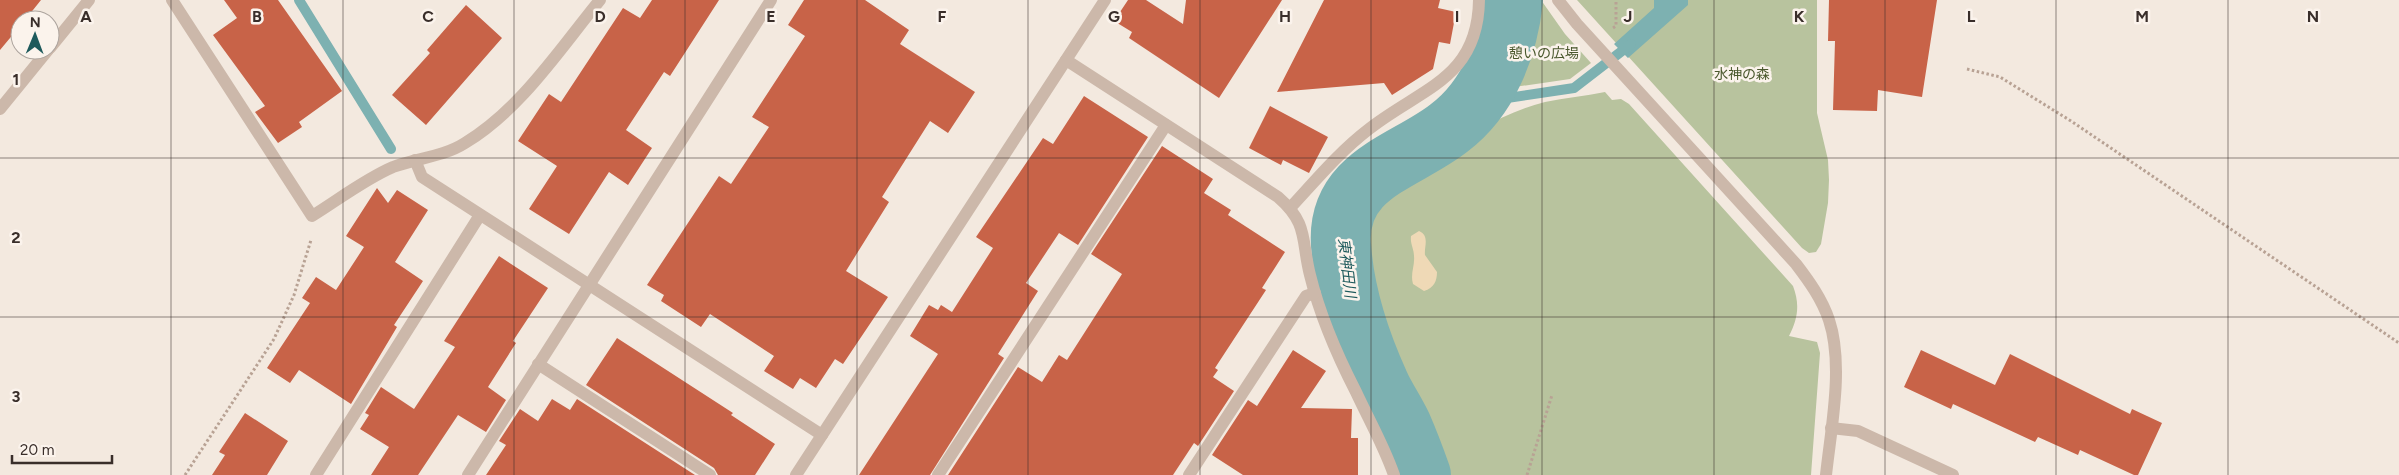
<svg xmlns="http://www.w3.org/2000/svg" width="2399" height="475" font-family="Figtree,'Noto Sans JP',sans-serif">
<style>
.green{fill:#b8c39e}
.sand{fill:#efd9b6}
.water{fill:#7db1b1}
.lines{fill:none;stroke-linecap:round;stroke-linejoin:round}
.stream{stroke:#7db1b1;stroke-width:10}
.river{stroke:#7db1b1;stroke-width:60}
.building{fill:#c86348}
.path{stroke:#b8a294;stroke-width:3;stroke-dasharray:2.5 2.5;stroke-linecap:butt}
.street{stroke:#ccb8aa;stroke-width:12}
.grid{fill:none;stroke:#392e2a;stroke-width:1;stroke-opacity:0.55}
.labels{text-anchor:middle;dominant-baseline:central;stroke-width:5;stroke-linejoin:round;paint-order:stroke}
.park-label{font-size:14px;fill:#4a582d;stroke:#fbf3ec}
.water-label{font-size:15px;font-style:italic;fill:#1e5a5c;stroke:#fbf3ec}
.grid-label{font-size:16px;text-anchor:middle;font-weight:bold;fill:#392e2a;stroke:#fbf3ec;stroke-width:5;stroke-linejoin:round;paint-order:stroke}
</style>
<rect width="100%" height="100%" fill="#f3e9df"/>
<g class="green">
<path d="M1523,0H1541L1565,34L1591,63L1570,79L1494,90C1511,61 1519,33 1523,0Z"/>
<polygon points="1577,0 1817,0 1817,113 1828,160 1829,180 1828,203 1821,244 1816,252 1809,253 1802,248"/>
<path d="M1605,92L1612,100L1621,99L1629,104L1793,286C1800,304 1798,319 1789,336L1817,342L1820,353L1811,475H1437C1430,457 1424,439 1417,422C1410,407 1401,393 1393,378C1375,340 1340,242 1365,204C1381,181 1410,169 1433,156C1468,135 1505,112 1545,102C1565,98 1585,96 1605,92Z"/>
</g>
<path class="sand" d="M1419,231C1430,236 1424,246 1425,255L1437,272C1437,281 1434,288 1424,291L1413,284C1410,274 1415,266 1414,256C1414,249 1410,244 1411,236Z"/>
<polygon class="water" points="1654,0 1688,0 1688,5 1628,58 1614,44 1654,8"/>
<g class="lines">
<g class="stream">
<polyline points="299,0 391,149"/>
<polyline points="1474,103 1574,88 1631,44"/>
</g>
<path class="river" d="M1421,475C1415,458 1409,442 1402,426C1395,411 1385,397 1379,383C1359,339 1344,292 1341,245C1336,174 1406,162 1449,128C1489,98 1508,47 1513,0"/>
</g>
<g class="building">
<polygon points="0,0 41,0 25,20 20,20 20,26 0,50"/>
<polygon points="224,0 278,0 342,91 299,122 302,127 278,143 255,112 265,106 213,35 237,18"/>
<polygon points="652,0 719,0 670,76 664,72 626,130 652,148 628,185 609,172 569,234 529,209 557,166 518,141 549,94 561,102 623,8 640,18"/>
<polygon points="804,0 865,0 909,30 900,44 975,92 948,133 930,121 882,197 889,202 846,271 888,297 843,364 835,359 816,388 800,378 793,389 764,371 774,356 710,314 701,327 661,301 664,295 647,285 719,176 731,184 769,127 752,117 805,36 788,25"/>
<polygon points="1128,0 1146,0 1183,24 1186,0 1282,0 1219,98 1129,38 1132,32 1114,21"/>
<polygon points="1324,0 1440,0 1438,8 1456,12 1450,44 1439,42 1433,69 1392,95 1384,83 1277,92"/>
<polygon points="1829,0 1937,0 1922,97 1878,90 1877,111 1833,110 1835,41 1828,41"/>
<polygon points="466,5 502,38 426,125 392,95 430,53 427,50"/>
<polygon points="1084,96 1148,137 1078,245 1059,233 1026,283 1038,291 998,354 1004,358 930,475 859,475 938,354 910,336 929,305 938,310 941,305 952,312 993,248 976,237 1043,138 1053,144"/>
<polygon points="1270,106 1328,137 1309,173 1283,160 1281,165 1249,148"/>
<polygon points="1162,146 1213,179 1204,193 1231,210 1228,215 1285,252 1262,288 1266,290 1215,368 1218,370 1213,377 1234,391 1198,446 1194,443 1173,475 948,475 1018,367 1042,382 1059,355 1067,360 1122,274 1091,254"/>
<polygon points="377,188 388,203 397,190 428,210 395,262 423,281 394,325 397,327 351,404 299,370 290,383 267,368 310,303 302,298 316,277 336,290 364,247 346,236"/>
<polygon points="499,256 548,288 513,341 516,343 488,387 506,400 486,432 458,415 418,475 371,475 389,447 360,429 369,415 365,413 381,387 414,409 455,347 444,341"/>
<polygon points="617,338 733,413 731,415 775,444 755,475 718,475 714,468 586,385"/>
<polygon points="1293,350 1326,371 1301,408 1352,409 1351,438 1358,438 1358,475 1243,475 1212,455 1248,400 1257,406"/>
<polygon points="1921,350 1995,385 2010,354 2130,414 2132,409 2162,423 2138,475 2134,475 2080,450 2078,455 2038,437 2035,442 1953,404 1951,409 1904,387"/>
<polygon points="552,399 570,410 577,399 695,475 486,475 506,445 499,441 520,409 538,421"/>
<polygon points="245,413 288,441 267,475 212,475 225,455 219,452"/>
</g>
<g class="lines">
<g class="path">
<polyline points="1613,28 1616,26 1616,0"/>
<polyline points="1967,69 2000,77 2071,121 2399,343"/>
<polyline points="185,475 274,339 294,295 311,240"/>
<polyline points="1527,475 1552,395"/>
</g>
<g class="street">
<path d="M172,0L312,216C338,200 365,179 393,167C417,158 443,157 465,143C521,109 559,50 600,0"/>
<path d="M1558,0L1577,24L1796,264C1809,281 1822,299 1829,320C1844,365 1831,428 1826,475"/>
<polyline points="50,48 89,0"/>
<path d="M1066,60L1278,197C1309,224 1301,240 1310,275C1320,316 1337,355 1356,392C1369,420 1384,446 1394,475"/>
<polyline points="0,109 48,50"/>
<polyline points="415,160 422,177 822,435"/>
<path d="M1290,208C1316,180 1339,152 1369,129C1421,88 1478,79 1479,0"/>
<polyline points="538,364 710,475"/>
<polyline points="1831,428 1858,431 1953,475"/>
<polyline points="316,475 480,215"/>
<polyline points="468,475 771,0"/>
<polyline points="796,475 1105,0"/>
<polyline points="938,475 1166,125"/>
<polyline points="1189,475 1306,296 1315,293"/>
</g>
</g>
<path class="grid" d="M171,0V475M343,0V475M514,0V475M685,0V475M857,0V475M1028,0V475M1200,0V475M1371,0V475M1542,0V475M1714,0V475M1885,0V475M2056,0V475M2228,0V475M0,158H2399M0,317H2399"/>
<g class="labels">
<g class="park-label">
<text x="1544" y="53">憩いの広場</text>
<text x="1742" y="74">水神の森</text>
</g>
<g class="water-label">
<text transform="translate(1347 268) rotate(83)">東神田川</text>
</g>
</g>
<g class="grid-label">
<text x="86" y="22">A</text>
<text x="257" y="22">B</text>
<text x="428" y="22">C</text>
<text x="600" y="22">D</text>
<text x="771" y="22">E</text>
<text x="942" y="22">F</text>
<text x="1114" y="22">G</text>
<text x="1285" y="22">H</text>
<text x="1457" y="22">I</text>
<text x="1628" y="22">J</text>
<text x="1799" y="22">K</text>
<text x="1971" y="22">L</text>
<text x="2142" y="22">M</text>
<text x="2313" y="22">N</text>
<text x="16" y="85">1</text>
<text x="16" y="243">2</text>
<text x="16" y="402">3</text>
</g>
<g transform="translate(35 35) rotate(1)"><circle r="24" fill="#fbf3ec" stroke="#ada49e"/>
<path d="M0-4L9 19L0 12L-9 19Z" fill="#1e5a5c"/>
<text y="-8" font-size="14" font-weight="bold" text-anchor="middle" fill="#392e2a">N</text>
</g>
<path d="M12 455v8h100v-8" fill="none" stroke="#392e2a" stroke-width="2.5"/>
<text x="20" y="455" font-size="15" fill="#392e2a" stroke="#fbf3ec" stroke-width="4" paint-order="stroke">20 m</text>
</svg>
